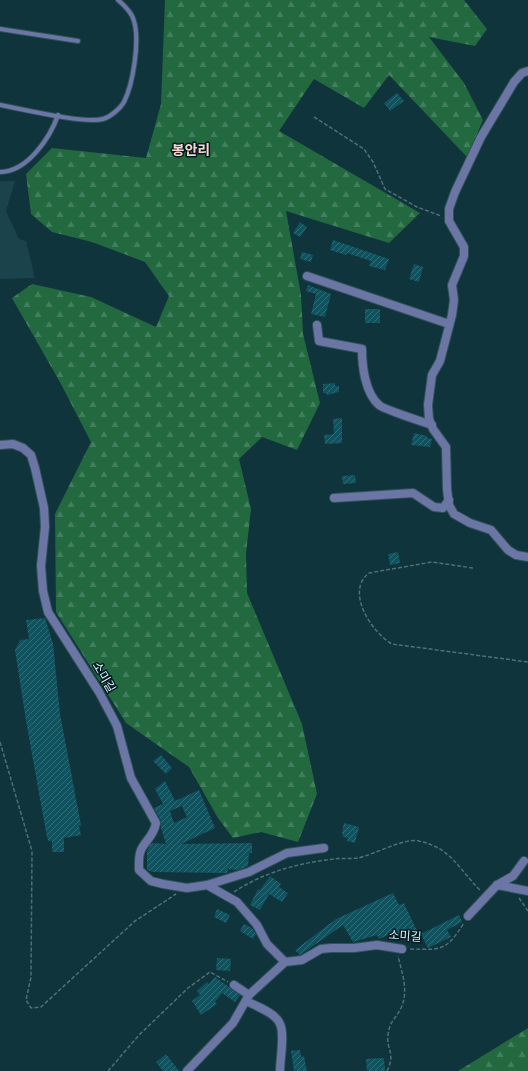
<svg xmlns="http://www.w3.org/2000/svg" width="528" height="1071" font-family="'DM Sans','Noto Sans KR',sans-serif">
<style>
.built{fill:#1a434c}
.forest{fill:url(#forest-firs)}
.building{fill:url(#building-hatch);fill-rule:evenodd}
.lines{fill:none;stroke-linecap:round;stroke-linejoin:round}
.service-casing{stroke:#30535b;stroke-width:6}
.minor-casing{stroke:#30535b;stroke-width:10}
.path{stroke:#4e7078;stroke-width:1.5;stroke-dasharray:4 2;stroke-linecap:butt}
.service{stroke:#6c76a5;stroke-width:4}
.minor{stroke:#6c76a5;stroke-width:8}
.labels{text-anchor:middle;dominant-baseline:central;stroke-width:3;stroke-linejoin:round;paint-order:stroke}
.street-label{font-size:12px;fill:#d9f6fe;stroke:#031b20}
.quarter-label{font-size:14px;font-weight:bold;fill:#f7d5cc;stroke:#031b20}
</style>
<defs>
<pattern id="forest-firs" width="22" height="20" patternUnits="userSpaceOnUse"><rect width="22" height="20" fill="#226940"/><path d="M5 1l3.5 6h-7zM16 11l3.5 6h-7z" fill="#427f5d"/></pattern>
<pattern id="building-hatch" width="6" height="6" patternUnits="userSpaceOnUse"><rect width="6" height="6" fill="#11525f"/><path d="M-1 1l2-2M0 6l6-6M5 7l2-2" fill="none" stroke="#336c77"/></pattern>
</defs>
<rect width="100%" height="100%" fill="#10343c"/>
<polygon class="built" points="0,181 15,181 6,211 19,239 26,241 35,278 0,279"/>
<g class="forest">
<polygon points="165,0 464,0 487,29 475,46 429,37 464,83 483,120 467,157 389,75 364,108 314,79 279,131 420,213 389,243 286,211 301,295 303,334 320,403 297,450 262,437 239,459 251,509 246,553 247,593 302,724 317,794 298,842 261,832 233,838 218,818 189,767 126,723 56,612 55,514 91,442 61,384 12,298 32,284 91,297 156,327 169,296 145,262 92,242 52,232 31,214 26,174 52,148 146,158 161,104"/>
<polygon points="528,1028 528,1071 458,1071"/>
</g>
<g class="building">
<polygon points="397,93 404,101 390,111 384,103"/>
<polygon points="300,222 307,227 300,237 293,233"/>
<polygon points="333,240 389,259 385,270 369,266 371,261 347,253 346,255 330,250"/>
<polygon points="302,252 313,255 311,262 300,259"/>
<polygon points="414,264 423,267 419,282 409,279"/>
<polygon points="308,285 331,294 325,317 311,314 316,294 306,291"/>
<rect x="365" y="309" width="15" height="14"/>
<polygon points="335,383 335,386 339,386 339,392 327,395 326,393 323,393 323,384"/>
<polygon points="342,418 342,443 325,444 324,435 334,434 333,419"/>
<polygon points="414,433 427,436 427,438 432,439 430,447 411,445"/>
<polygon points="355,475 356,483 343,484 342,476"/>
<polygon points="398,552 400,563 390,565 388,554"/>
<polygon points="45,618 53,644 60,714 81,825 79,826 81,835 64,838 64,852 52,852 52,841 48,841 46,832 26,721 15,650 20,640 29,639 26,620"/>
<polygon points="161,755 172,768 166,774 153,761"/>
<path d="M165,781L175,801L199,790L215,828L181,844L252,843V853H249L248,866L238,870L228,869L227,873L153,872L147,870V851L150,845L153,843L166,844L161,828V821L154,808L163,804L155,789ZM182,806L187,817L174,823L170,811Z"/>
<polygon points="344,823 359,827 355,843 347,841 348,838 343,837 342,832"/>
<polygon points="270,876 281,884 279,887 288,893 282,902 269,894 260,910 250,905 258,889 260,890"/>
<polygon points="393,893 399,905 404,903 417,931 392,935 392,933 379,939 377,935 353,942 343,925 300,955 295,950 336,919"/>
<polygon points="217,909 230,915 226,923 214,917"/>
<polygon points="459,915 462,922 447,930 451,937 428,948 421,934"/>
<polygon points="244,924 252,928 256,934 253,939 240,931"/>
<polygon points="217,958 231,959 230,971 216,970"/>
<polygon points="215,977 240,995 235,1002 222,993 215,1002 217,1004 201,1015 192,1001 200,995 197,991 207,982 209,984"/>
<polygon points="300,1050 301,1057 304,1056 307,1071 294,1071 291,1051"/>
<polygon points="166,1054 179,1071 163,1071 156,1062"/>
<polygon points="384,1058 385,1071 367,1071 366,1059"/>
</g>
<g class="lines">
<g class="service-casing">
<g id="service">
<polyline points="0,29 78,41"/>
<path d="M0,105C22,109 84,124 103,119C110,117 120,109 124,102C133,84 140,41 134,21C132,13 124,5 118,0"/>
<path d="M0,172C27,172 50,138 58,115"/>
</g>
</g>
<g class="minor-casing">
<g id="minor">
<polyline points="528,71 522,73 514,82 481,137 455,192 449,209 449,221 464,247 464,256 452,285 454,300 452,315 440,361 432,375 428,405 429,419 433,429 446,447 447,489 449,505 454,514 470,523 491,530 508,550 516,555 528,557"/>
<polyline points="307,276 449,324"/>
<path d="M317,325L319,341L362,349C362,366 365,393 379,405C383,409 423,422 432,425"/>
<path d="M0,445L13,444L23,448L31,455L35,468L44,508L45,527L41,566L43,591L48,612L99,692L117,726L131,778L156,823C154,835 147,839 142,848C138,854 139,863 139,870L151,881L163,884L187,888L207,885L237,902L257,925L267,944L285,962"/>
<polyline points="334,498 413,493 434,507 443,508 449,500"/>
<polyline points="207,885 249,872 287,853 324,848"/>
<polyline points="497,885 528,891"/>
<polyline points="468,916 497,885 513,876 524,861"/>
<polyline points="234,985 249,995"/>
<path d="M246,1001C256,1006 276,1013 280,1024C285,1034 280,1059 280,1071"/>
<polyline points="187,1071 233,1023 249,995 285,962 302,960 321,949 331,948 354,948 377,945 402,949"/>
</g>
</g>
<g class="path">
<polyline points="314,117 364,149 373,162 385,189 417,207 441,216"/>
<path d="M473,568L432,562L369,573C345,591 371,632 392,644L528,662"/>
<polyline points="0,742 32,851 31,977 26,1000 31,1008 41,1007 135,921 176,894"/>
<path d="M234,892C264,872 299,863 334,859C342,858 350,859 358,858C373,855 406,837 419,841C452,848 459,870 481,891"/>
<polyline points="519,898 528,911"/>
<path d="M410,949C442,950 446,951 464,923"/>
<polyline points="108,1071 139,1035 188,988 210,972 228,982"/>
<path d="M387,1071C396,1053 386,1050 388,1035C390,1020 395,1020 401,1008C409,991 402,973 398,956"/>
</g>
<use href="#service" class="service"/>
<use href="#minor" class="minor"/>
</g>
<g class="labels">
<g class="street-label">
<text transform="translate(104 677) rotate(60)">소미길</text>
<text transform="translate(405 936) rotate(4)">소미길</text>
</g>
<g class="quarter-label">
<text x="191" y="150">봉안리</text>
</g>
</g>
</svg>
